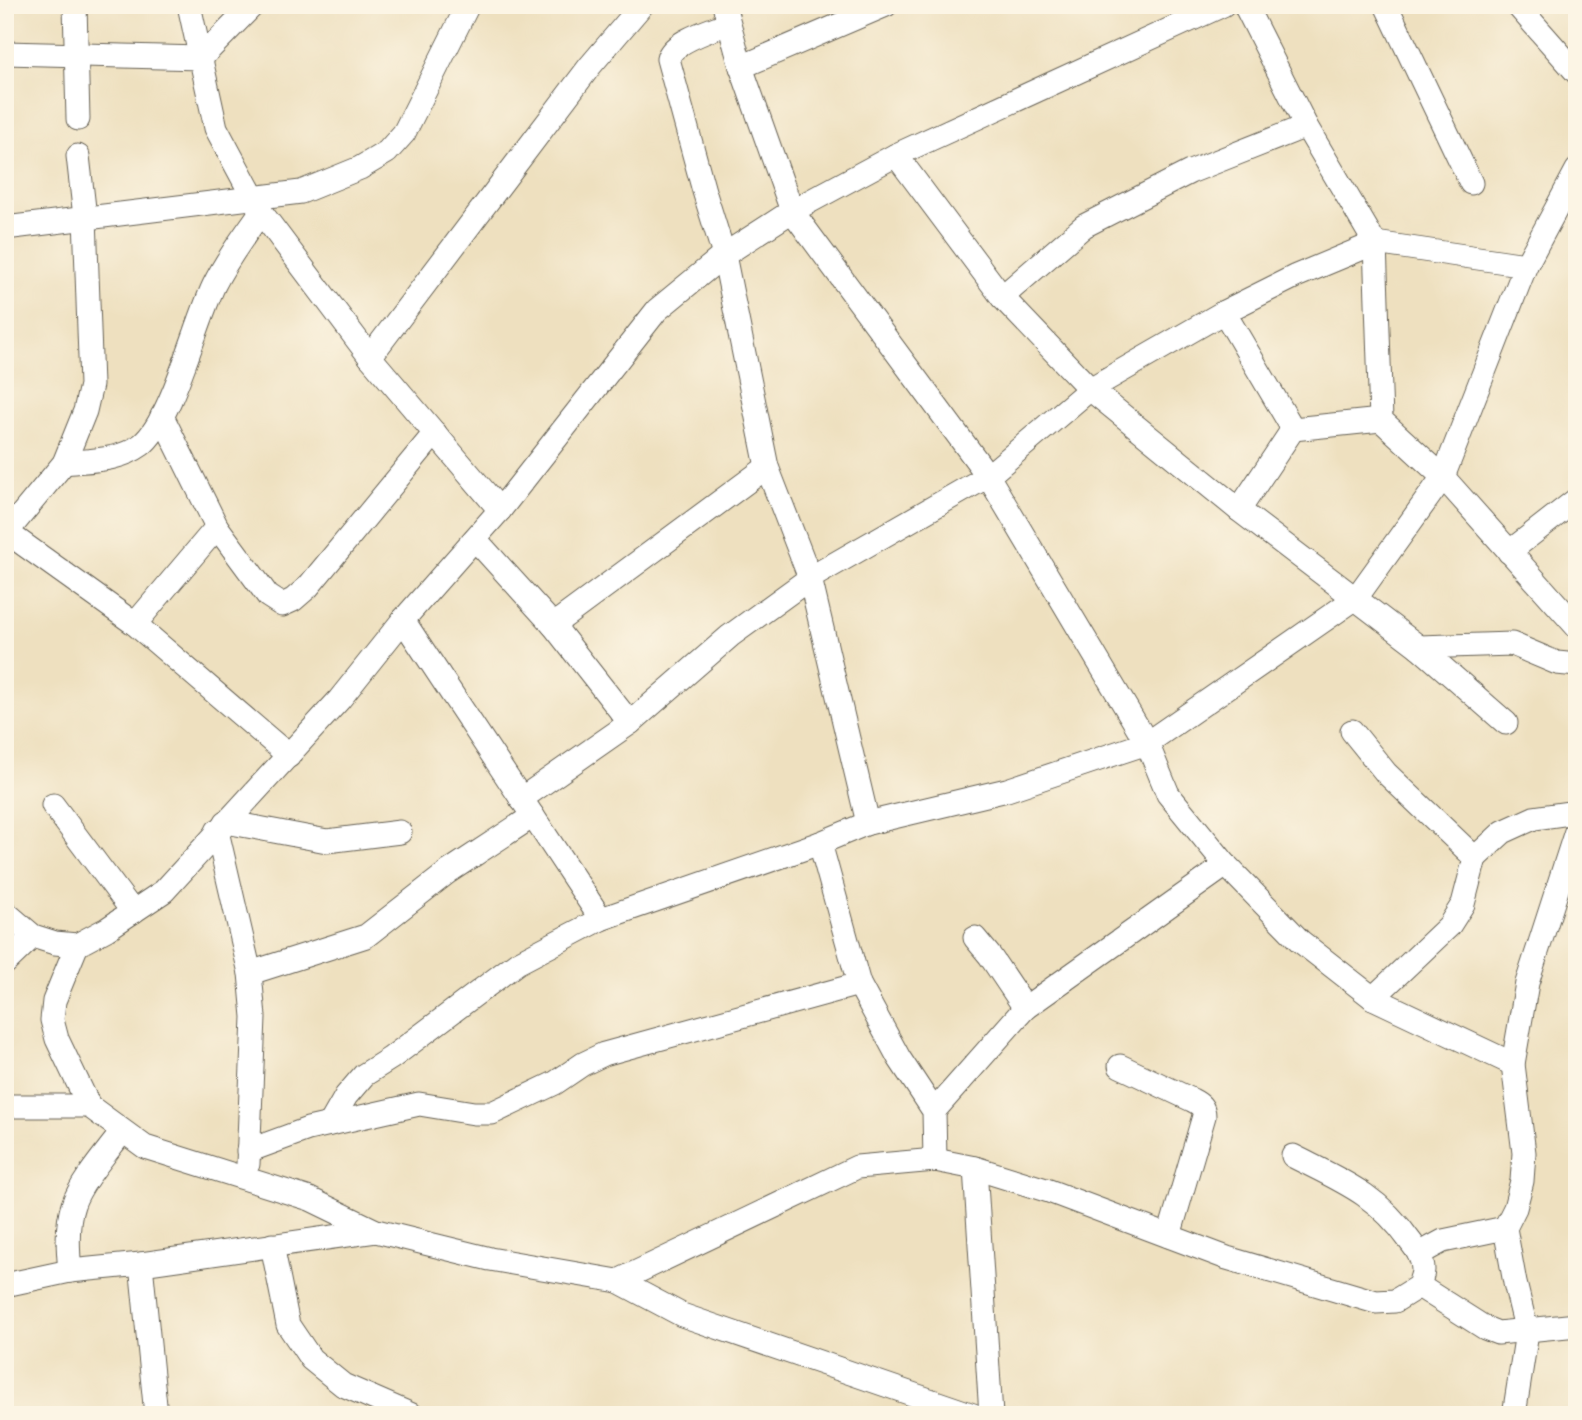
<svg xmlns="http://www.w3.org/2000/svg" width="1582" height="1420" font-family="Pangolin,sans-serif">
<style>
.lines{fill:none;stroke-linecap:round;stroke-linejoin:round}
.minor-casing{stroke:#666155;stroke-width:25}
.minor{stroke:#fff;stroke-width:23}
</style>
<rect width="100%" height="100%" fill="#fcf5e5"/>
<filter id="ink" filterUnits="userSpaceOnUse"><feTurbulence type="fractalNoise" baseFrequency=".0143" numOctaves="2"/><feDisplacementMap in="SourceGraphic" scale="14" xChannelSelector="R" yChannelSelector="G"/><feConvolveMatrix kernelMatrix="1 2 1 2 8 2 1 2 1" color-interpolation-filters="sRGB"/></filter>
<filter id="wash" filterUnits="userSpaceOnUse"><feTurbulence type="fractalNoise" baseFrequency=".00686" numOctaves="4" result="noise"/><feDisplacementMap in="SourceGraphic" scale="28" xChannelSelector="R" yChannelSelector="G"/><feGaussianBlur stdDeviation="1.57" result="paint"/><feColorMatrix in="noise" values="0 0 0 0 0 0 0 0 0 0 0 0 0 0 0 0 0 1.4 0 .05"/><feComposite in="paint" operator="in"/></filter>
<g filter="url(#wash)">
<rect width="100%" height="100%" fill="#eee0bf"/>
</g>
<g filter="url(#ink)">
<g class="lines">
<g class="minor-casing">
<g id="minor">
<polyline points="75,5 78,119"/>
<polyline points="189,5 216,128 261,212 370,357 500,510"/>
<polyline points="724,5 741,67 792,211 988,476 1147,743 1168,794 1226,865 1300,941 1373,998 1513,1064"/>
<polyline points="1245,5 1306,126 1375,243 1381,420 1443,477 1577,627"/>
<polyline points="1386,5 1471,183"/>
<polyline points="1517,5 1577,73"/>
<path d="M728,23C712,30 672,41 668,59L704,191L724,255L767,467L810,578L868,823"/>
<polyline points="5,53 201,58 253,5"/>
<polyline points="741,67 886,5"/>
<polyline points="896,155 1002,297 1090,389 1239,510 1419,647 1512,644 1557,663 1577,665"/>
<polyline points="5,228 301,192 360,168 387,152 404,133 468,5"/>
<polyline points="1002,297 1084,226 1190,172 1306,126"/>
<polyline points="1224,312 1293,429"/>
<polyline points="370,357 590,66 642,5"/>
<polyline points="162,416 217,527 268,596 282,605 293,600 308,587 435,433"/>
<polyline points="1293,429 1381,420"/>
<path d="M64,463C91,460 119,461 141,445C171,423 196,322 214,285C227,259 244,236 261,212"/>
<polyline points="1239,510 1293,429"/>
<polyline points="5,531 135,624 289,756"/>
<polyline points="7,532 64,463 85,411 91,385 85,217 78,156"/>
<polyline points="475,539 553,625 630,723"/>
<polyline points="1509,552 1577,499"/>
<polyline points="403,620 601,919"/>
<polyline points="135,624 217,527"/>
<polyline points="553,625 767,467"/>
<polyline points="1419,647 1506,723"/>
<polyline points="1352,731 1386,773 1475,858 1463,904 1449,926 1373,998"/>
<polyline points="521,799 630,723 730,636 810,578 988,476 1090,389 1224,312 1296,276 1375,243 1526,265"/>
<polyline points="53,805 133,912"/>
<polyline points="226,822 327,841 400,832"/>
<polyline points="217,831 250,973 254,1017 248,1164"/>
<polyline points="820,843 859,984 899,1058 934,1111 935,1160"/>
<polyline points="1475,858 1503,832 1534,818 1577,812"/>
<polyline points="5,912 33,936 55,943 77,945 107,929 164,891 339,700 403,620 500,510 657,310 724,255 792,211 896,155 1223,5"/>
<polyline points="975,938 990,956 1025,1008"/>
<polyline points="77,945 54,1001 52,1020 57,1039 89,1106 145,1147 310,1199 376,1231 490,1259 618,1281 682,1315 973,1415"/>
<polyline points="5,963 33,936"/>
<polyline points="250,973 366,936 448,872 533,816"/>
<path d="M1120,1066L1192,1100C1200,1104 1204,1107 1204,1116L1169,1236"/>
<polyline points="5,1106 89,1106"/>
<polyline points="934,1111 1025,1008 1226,865"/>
<polyline points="330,1124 346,1096 364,1075 391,1058 517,963 601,919 820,843 868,823 1007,790 1147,743 1356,598 1443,477 1526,265 1577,170"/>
<polyline points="248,1151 308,1129 419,1104 474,1113 492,1113 555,1083 583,1064 604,1054 859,984"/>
<polyline points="975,1168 991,1415"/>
<polyline points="272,1245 288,1325 311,1359 343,1385 412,1415"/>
<polyline points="1419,1254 1443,1241 1505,1228"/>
<polyline points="141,1264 156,1415"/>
<path d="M70,1271C68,1251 66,1225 73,1205C80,1183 108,1151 122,1132"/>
<path d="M618,1281L857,1167L935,1160L975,1168L1049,1191L1227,1258L1376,1302L1395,1301L1419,1286C1420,1281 1423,1275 1423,1270C1423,1258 1417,1250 1410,1241C1377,1194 1342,1181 1293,1156"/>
<polyline points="5,1285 70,1271 141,1264 376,1231"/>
<polyline points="1419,1286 1485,1328 1498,1333 1577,1325"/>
<polyline points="1514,1415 1527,1332 1515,1283 1505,1228 1515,1208 1522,1181 1524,1153 1513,1064 1527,983 1577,828"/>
</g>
</g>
<use href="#minor" class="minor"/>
</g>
</g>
<rect width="1582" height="1420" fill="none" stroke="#fcf5e5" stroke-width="28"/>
</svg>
